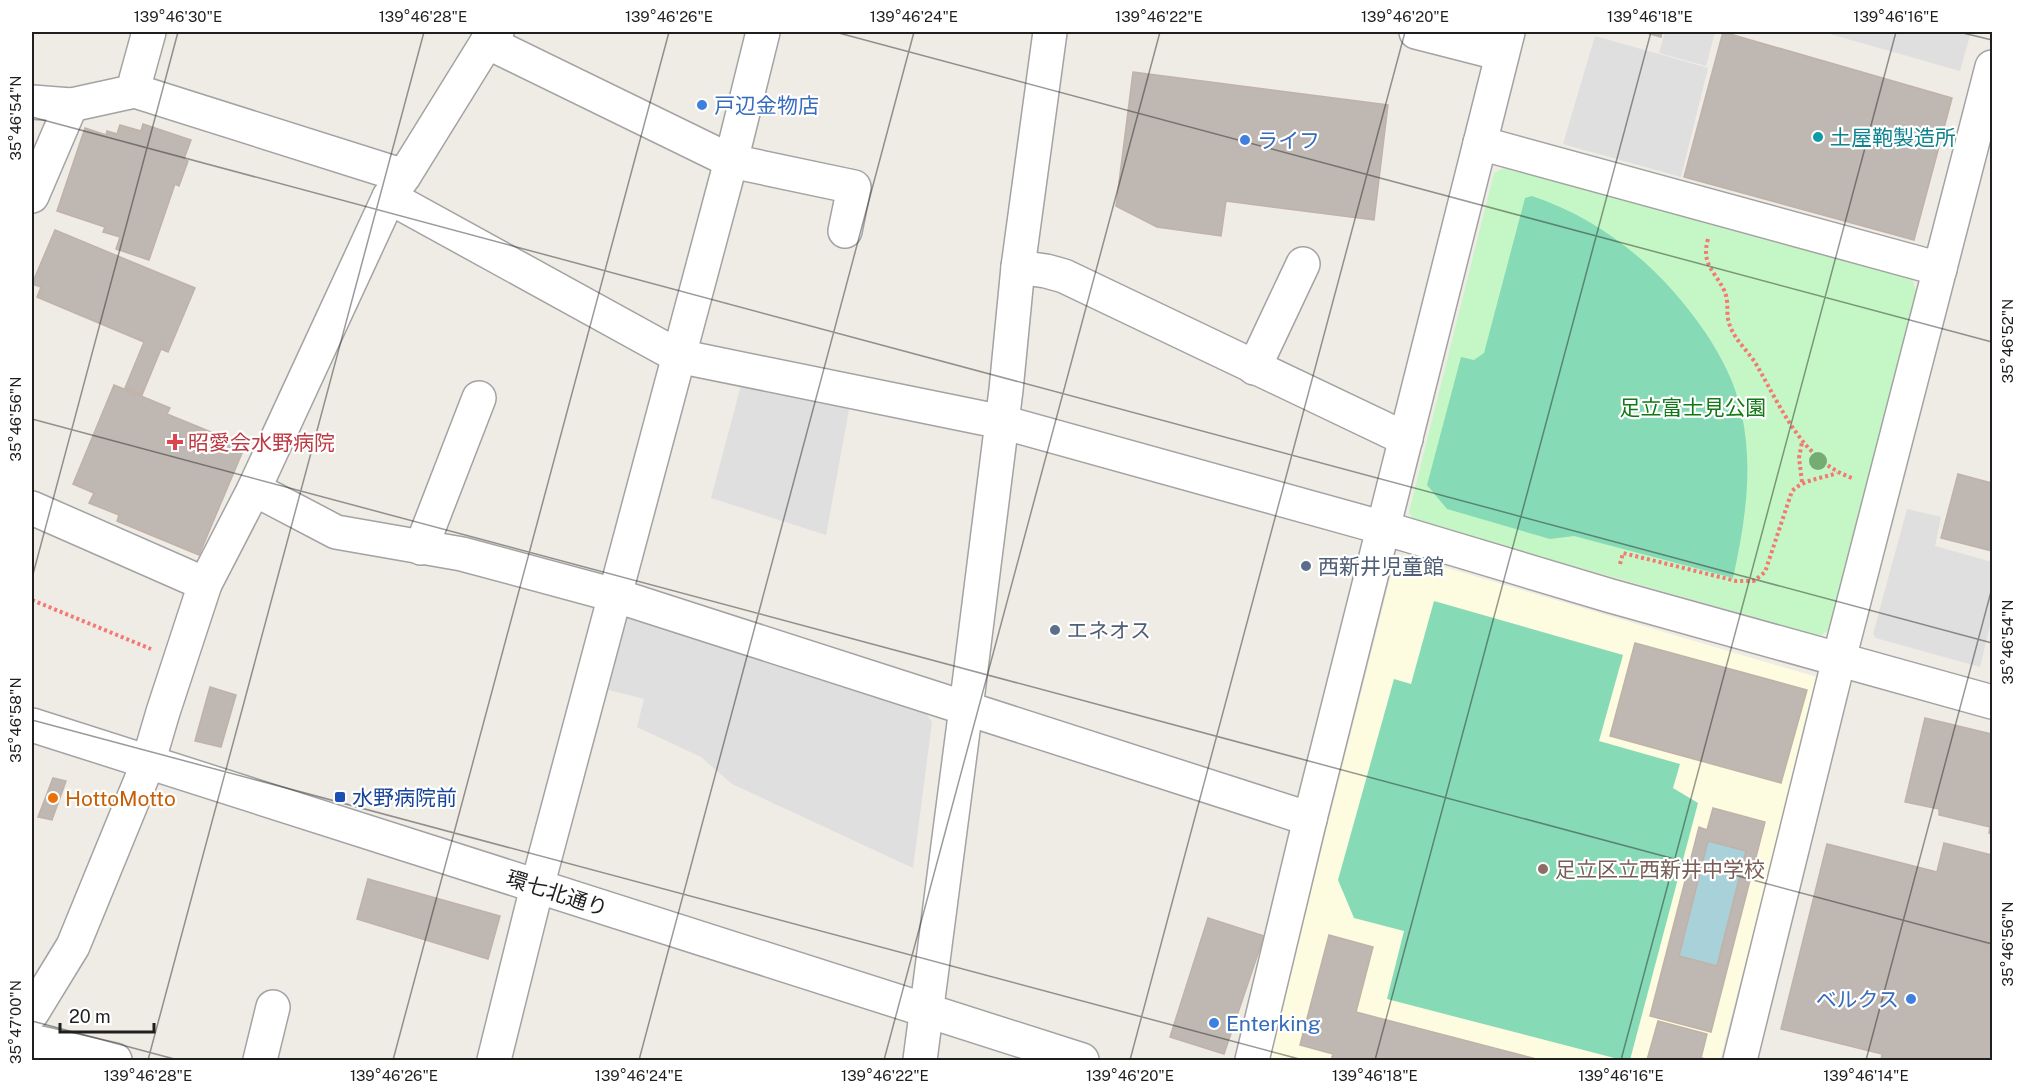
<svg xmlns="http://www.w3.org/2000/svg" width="2024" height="1092" font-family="'Public Sans','Noto Sans JP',sans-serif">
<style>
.education{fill:#fdfce0}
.park{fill:#c5f7c6}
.pitch{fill:#87dab6}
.parking{fill:#dfdfdf}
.water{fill:#a8d1da}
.building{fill:#bfb7b2;stroke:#c0b2a8;stroke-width:1.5;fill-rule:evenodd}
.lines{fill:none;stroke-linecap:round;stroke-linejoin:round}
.minor-casing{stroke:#a3a3a3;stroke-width:36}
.path{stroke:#f37972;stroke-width:4;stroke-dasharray:3 3;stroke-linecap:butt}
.minor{stroke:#fff;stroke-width:33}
.tree{fill:#75ac73}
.ticks{fill:none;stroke:#1f1f1f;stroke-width:1.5;stroke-opacity:0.45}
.shop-dot{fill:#3f7fe0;stroke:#fff;stroke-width:2}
.culture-dot{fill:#0f9aa8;stroke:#fff;stroke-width:2}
.health-dot{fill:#e0444e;stroke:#fff;stroke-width:2}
.service-dot{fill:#5c6f8a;stroke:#fff;stroke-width:2}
.transit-dot{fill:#1a4fb4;stroke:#fff;stroke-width:2}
.food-dot{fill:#e8710a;stroke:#fff;stroke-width:2}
.education-dot{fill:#8d6e63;stroke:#fff;stroke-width:2}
.labels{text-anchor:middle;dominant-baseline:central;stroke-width:4.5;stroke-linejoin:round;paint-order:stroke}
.shop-label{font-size:21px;fill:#366cbe;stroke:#fff;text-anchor:start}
.culture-label{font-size:21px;fill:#0d838f;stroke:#fff;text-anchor:start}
.park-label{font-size:21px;fill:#117815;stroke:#fff}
.health-label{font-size:21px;fill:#be3a42;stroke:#fff;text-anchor:start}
.service-label{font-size:21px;fill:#4e5e75;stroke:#fff;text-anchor:start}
.transit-label{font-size:21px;fill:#164399;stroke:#fff;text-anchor:start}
.food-label{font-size:21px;fill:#c56008;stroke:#fff;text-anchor:start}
.education-label{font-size:21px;fill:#785e54;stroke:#fff;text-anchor:start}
.street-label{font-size:21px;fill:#1f1f1f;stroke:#fff}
.neatline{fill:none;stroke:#1f1f1f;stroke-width:2}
.ticks-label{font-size:15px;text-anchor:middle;fill:#1f1f1f}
</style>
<rect width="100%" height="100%" fill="#efebe5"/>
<polygon class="education" points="1410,557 1820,678 1720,1060 1268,1060 1394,563"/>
<polygon class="park" points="1512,164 1911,275 1916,291 1833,627 1820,636 1413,520 1409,512 1494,173"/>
<g class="pitch">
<path d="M1532,196C1604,220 1663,270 1705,332C1721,356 1735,382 1741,411C1754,466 1745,524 1733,578L1574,536L1550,539L1447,509L1427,485L1461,357L1474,360L1484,353L1525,198Z"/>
<polygon points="1434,601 1623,655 1599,741 1680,764 1673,788 1698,803 1630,1060 1622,1060 1387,999 1404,931 1354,918 1338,880 1394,679 1411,684"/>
</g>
<g class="parking">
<polygon points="1665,32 1715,32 1706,66 1659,53"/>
<polygon points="1823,32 1971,32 1960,71"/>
<polygon points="1595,36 1708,68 1681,177 1563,144"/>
<polygon points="743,378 851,399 826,535 711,498"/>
<polygon points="1907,509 1941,517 1935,546 1992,562 1992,617 1980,667 1876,638 1873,634"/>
<polygon points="632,614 921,706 932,722 913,868 732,784 701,757 637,727 644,699 601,688 621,619"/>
</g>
<polygon class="water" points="1708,841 1746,851 1717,966 1679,956"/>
<g class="building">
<polygon points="1643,32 1662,32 1661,37"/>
<polygon points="1723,32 1952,98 1914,240 1684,177"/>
<polygon points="1133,72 1388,105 1374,220 1226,201 1221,236 1157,227 1116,206"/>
<polygon points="143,124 191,140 184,159 188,161 179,186 175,184 149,260 116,249 120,237 103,232 105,227 57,211 85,128 106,135 107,131 117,134 120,125 141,131"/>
<polygon points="55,230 195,288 168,352 161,349 142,395 125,388 144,342 37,297 41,287 32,284"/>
<polygon points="114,385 170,408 167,414 245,446 199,555 117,521 119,515 89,503 94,493 73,484"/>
<polygon points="1958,474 1992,483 1992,551 1941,538"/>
<polygon points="1635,643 1807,690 1781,783 1610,736"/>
<polygon points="210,687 236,695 221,747 195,741"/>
<polygon points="1925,718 1992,734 1992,834 1989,833 1990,827 1939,815 1939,809 1905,802"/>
<polygon points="53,778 66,781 52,820 38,817"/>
<path d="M1713,808L1765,822L1711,1032L1650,1016L1699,827L1707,830ZM1708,841L1746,851L1717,966L1679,956Z"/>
<polygon points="1944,843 1992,855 1992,1060 1881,1060 1882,1054 1781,1029 1827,844 1937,872"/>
<polygon points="368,879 500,916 488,959 357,919"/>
<polygon points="1208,918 1264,936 1224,1054 1170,1037"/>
<polygon points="1329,935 1373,947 1356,1012 1540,1060 1331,1060 1333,1054 1300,1045"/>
<polygon points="1658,1021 1707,1034 1701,1058 1711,1060 1647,1060"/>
</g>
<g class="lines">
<g class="minor-casing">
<g id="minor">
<polyline points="1416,32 1502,54"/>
<polyline points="487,42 731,161 854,187 845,231"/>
<polyline points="135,91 136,79 149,32"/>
<polyline points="32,102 71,105 135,91 404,176"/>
<polyline points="1480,143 1940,269"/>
<polyline points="32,196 71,105"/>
<polyline points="389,197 678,356 1002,422 1384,528 1611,596 1992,702"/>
<polyline points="1018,267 1046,271 1064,276 1406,439"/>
<polyline points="1254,368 1303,264"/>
<polyline points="254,489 336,532 462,554 614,595 1310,819"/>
<polyline points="32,508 205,584"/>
<polyline points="421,548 479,398"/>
<polyline points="32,725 1082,1060"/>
<polyline points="32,1013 73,946 148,763 163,712 205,584 254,489 389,197 404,176 487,42 497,32"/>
<polyline points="32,1041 115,1060"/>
<polyline points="260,1060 273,1007"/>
<polyline points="494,1060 537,887 731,161 763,32"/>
<polyline points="920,1060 966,708 1006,390 1018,267 1050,32"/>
<polyline points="1252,1060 1310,819 1508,32"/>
<polyline points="1740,1060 1839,659 1992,67"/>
</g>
</g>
<g class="path">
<path d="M1708,239C1701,264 1714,270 1724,290C1730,303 1725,315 1730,326C1735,340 1748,351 1756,364C1781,407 1802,460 1852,478"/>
<polyline points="1802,482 1799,458 1802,442"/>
<path d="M1620,564L1623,553L1736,581H1754L1765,572L1792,491C1805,479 1820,479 1837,473"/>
<polyline points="32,600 151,649"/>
</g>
<use href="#minor" class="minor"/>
</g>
<circle class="tree" cx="1818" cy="461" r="9"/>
<path class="ticks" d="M835,32L1992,342M1959,32L1992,40M32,117L1992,643M32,419L1992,944M32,578L178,32M32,720L1303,1060M32,1021L178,1060M148,1060L424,32M393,1060L669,32M639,1060L914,32M884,1060L1160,32M1130,1060L1405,32M1375,1060L1651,32M1621,1060L1896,32M1866,1060L1992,588"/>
<g class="shop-dot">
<circle cx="702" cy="105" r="6"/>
<circle cx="1245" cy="140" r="6"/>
<circle cx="1911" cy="999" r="6"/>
<circle cx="1214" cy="1023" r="6"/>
</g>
<circle class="culture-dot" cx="1818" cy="137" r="6"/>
<path class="health-dot" d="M172 433h6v6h6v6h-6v6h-6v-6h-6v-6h6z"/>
<g class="service-dot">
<circle cx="1306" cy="566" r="6"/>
<circle cx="1055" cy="630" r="6"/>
</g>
<rect class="transit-dot" x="334" y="791" width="12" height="12" rx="3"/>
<circle class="food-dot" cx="53" cy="798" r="6"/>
<circle class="education-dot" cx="1543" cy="869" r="6"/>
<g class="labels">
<g class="shop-label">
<text x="714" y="105">戸辺金物店</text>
<text x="1257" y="140">ライフ</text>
<text x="1899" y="999" text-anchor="end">ベルクス</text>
<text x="1226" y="1023">Enterking</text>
</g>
<g class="culture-label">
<text x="1830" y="137">土屋鞄製造所</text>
</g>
<g class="park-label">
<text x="1693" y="407">足立富士見公園</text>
</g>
<g class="health-label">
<text x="188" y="442">昭愛会水野病院</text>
</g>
<g class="service-label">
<text x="1318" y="566">西新井児童館</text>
<text x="1067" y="630">エネオス</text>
</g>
<g class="transit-label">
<text x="352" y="797">水野病院前</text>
</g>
<g class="food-label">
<text x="65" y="798">HottoMotto</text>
</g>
<g class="education-label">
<text x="1555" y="869">足立区立西新井中学校</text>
</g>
<g class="street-label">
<text transform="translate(557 893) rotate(18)">環七北通り</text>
</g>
</g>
<rect width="2024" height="1092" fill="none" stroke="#ffffff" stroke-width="66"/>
<path d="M60 1023v9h94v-9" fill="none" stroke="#1f1f1f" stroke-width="3"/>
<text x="69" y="1023" font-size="18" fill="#1f1f1f" stroke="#ffffff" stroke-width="4.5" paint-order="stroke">20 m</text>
<rect x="33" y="33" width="1958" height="1026" class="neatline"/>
<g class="ticks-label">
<text x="178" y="22">139°46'30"E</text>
<text x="423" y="22">139°46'28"E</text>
<text x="669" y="22">139°46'26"E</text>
<text x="914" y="22">139°46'24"E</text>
<text x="1159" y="22">139°46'22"E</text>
<text x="1405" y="22">139°46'20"E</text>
<text x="1650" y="22">139°46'18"E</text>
<text x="1896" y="22">139°46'16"E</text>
<text transform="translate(16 118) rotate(-90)" y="5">35°46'54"N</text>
<text transform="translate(2008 341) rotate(-90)" y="5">35°46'52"N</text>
<text transform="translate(16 419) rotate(-90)" y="5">35°46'56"N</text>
<text transform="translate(2008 642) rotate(-90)" y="5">35°46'54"N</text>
<text transform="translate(16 720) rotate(-90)" y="5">35°46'58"N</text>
<text transform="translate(2008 944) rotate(-90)" y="5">35°46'56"N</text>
<text transform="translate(16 1022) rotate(-90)" y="5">35°47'00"N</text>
<text x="148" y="1081">139°46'28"E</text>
<text x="394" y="1081">139°46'26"E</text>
<text x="639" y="1081">139°46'24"E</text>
<text x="885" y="1081">139°46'22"E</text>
<text x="1130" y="1081">139°46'20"E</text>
<text x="1375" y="1081">139°46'18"E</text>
<text x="1621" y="1081">139°46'16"E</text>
<text x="1866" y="1081">139°46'14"E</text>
</g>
</svg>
